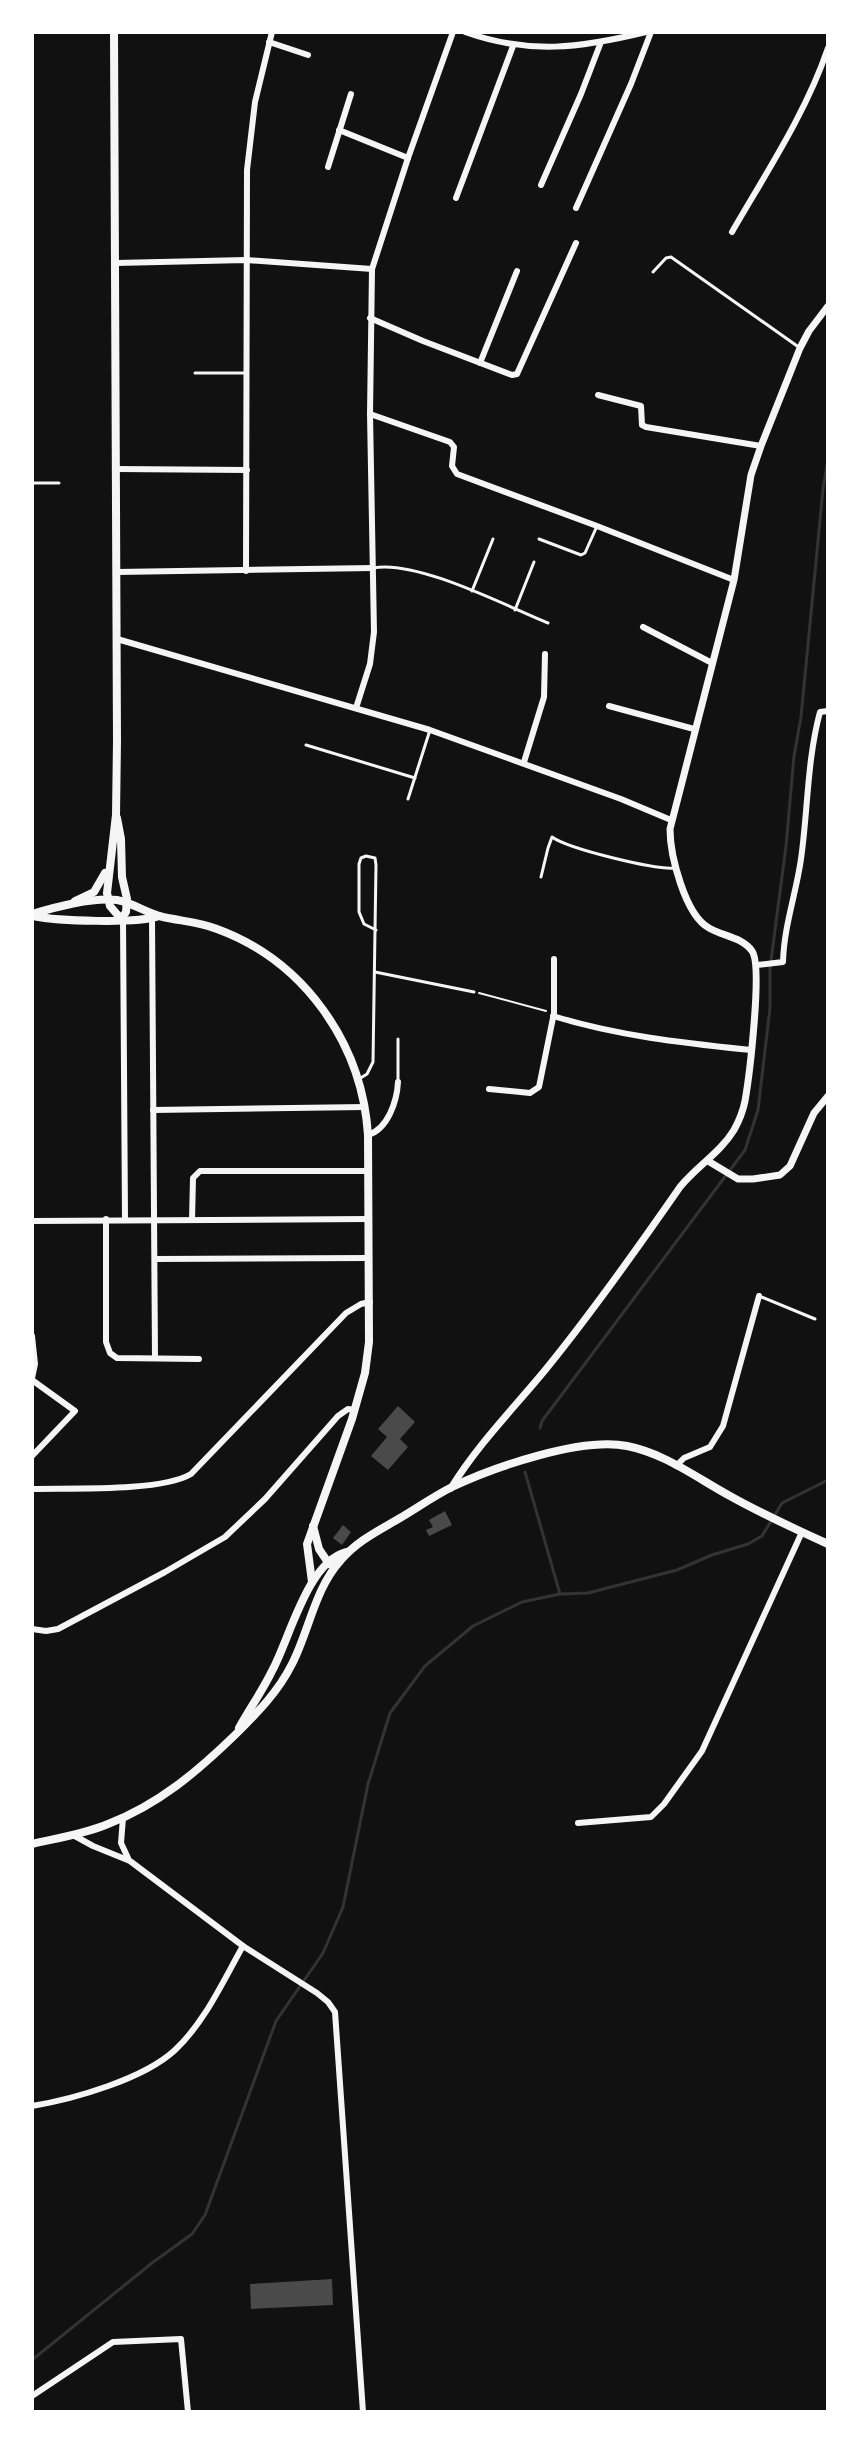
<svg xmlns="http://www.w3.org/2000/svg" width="860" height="2444" font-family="'Noto Sans',sans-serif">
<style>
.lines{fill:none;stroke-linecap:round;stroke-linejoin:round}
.stream{stroke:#333;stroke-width:3}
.building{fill:#4a4a4a}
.path{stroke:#f5f5f5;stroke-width:2}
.service{stroke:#f5f5f5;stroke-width:3}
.minor{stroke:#f5f5f5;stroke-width:6}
.tertiary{stroke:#f5f5f5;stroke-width:7}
.secondary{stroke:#f5f5f5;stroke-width:8}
</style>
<rect width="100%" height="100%" fill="#111"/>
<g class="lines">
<g class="stream">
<polyline points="540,1428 542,1421 745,1150 758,1110 770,1008 770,968 786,846 794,756 801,717 823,489 828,459"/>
<polyline points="525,1472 560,1594"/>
<polyline points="32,2360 152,2263 192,2234 205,2215 276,2021 323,1953 343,1907 368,1784 390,1713 425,1666 473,1626 522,1602 560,1594 588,1593 677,1570 712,1555 748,1544 762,1536 782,1503 828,1480"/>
</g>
</g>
<g class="building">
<polygon points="398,1406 415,1422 400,1439 408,1447 388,1470 371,1456 387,1437 378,1429"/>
<polygon points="445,1511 452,1525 429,1536 426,1530 433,1527 429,1520"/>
<polygon points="343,1525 351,1532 342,1545 333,1538"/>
<polygon points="332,2279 333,2305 251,2309 250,2284"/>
</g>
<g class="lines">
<polyline class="path" points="479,993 546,1011"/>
<g class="service">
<polyline points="653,272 666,258 671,257 800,348"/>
<polyline points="195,373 247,373"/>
<polyline points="32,483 59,483"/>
<polyline points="539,539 581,555 585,553 597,526"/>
<path d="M373,568C416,559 506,606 548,623"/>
<polyline points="472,591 493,539"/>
<polyline points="515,610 534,562"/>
<polyline points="306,745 415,778"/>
<polyline points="408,799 430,730"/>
<path d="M541,877L548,848L552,837C569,849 655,870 675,868"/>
<polyline points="375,972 474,992"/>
<polyline points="359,1079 367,1074 373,1062 376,865 375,858 366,856 361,858 359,864 359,912 364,924 376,930"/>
<polyline points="398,1082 398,1039"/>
<polyline points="759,1296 815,1319"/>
</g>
<g class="minor">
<path d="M465,32C530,55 580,48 646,32"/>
<polyline points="269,42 308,55"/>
<polyline points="339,130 408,158"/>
<polyline points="328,167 351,94"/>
<polyline points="541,185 581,94 601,42"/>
<polyline points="456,198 513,46"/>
<polyline points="576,208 631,84 651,32"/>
<path d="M732,232C766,173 806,113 828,48"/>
<polyline points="116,263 246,260 372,269"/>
<polyline points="370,318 423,341 512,375 517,374 576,243"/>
<polyline points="480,363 517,271"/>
<polyline points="598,395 641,406 642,425 646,427 761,446"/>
<polyline points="370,414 450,442 454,447 452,466 457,474 597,526 734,580"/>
<polyline points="116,469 247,470"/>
<polyline points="246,571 247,170 255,102 272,32"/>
<polyline points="117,572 373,568"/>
<polyline points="643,627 712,663"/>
<polyline points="117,639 430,730 621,799 671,820"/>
<polyline points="609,706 694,729"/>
<polyline points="356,708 370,664 374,632 370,414 372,269 408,158 453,32"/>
<polyline points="524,762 544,697 545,654"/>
<polyline points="152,918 155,1358"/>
<polyline points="123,919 125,1219"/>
<path d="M757,965L783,962C784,926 796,894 801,859C808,810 807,760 820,712L828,711"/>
<path d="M553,1016C617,1036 684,1043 750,1050"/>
<polyline points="489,1089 530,1093 539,1087 554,1013 554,959"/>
<polyline points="153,1110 365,1107"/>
<path d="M368,1135C388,1129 397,1101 398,1082"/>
<polyline points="106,1219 106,1342 110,1353 117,1358 199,1359"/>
<polyline points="192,1220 193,1178 200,1171 369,1171"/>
<polyline points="32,1221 369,1219"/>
<polyline points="155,1259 369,1258"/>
<polyline points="32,1336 35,1364 32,1378"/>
<polyline points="32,1380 75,1411 32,1456"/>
<polyline points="676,1466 684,1458 710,1447 723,1426 759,1296"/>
<path d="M32,1489C70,1488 161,1492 191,1474L346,1313L361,1304L370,1302"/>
<polyline points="32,1629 46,1631 58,1629 165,1572 225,1537 265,1499 338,1416 348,1409 355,1410"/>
<polyline points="123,1818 121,1843 128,1858"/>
<polyline points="578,1823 651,1817 664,1804 702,1751 802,1532"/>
<polyline points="73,1835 93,1846 130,1861 243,1946 317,1993 328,2002 335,2012 363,2412"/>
<path d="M32,2106C74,2099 144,2079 175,2050C205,2022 223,1981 243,1946"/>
<polyline points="32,2396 113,2342 181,2339 188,2412"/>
</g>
<g class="tertiary">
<polyline points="708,1161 738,1179 753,1179 780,1175 790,1166 814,1113 828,1096"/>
<path d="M451,1488C478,1444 514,1408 546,1369C594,1310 637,1249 680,1187C697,1166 720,1153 734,1130C739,1121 743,1111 745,1101C749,1078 763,966 752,951C742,937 722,936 709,928C685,915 670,855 670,829L734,580L751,475L761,446L800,348L809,331L828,306"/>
</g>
<g class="secondary">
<polyline points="114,32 117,741 116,815 107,893 110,906 121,919"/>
<polyline points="117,818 121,839 122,877 127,899 126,912 121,919"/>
<polyline points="75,901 94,892 105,873"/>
<path d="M32,914C56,907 92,897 117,900C133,903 147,913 163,917C181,921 200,922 217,929C304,961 362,1043 368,1135L369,1342L365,1373L352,1419L307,1544L312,1582"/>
<path d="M33,916C57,921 137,924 159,916"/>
<polyline points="313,1526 319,1549 329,1564"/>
<path d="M239,1728C250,1708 263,1690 273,1669C290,1637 308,1562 346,1552"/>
<path d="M32,1844C58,1838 84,1834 108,1824C158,1805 198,1771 236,1734C258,1712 278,1692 292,1664C309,1631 315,1588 341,1560C357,1541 378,1531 400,1518C417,1508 434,1496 452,1487C494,1467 581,1437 627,1446C664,1453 697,1478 730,1496C762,1514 795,1529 828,1544"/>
</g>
</g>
<rect width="860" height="2444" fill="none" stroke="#ffffff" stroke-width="68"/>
</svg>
